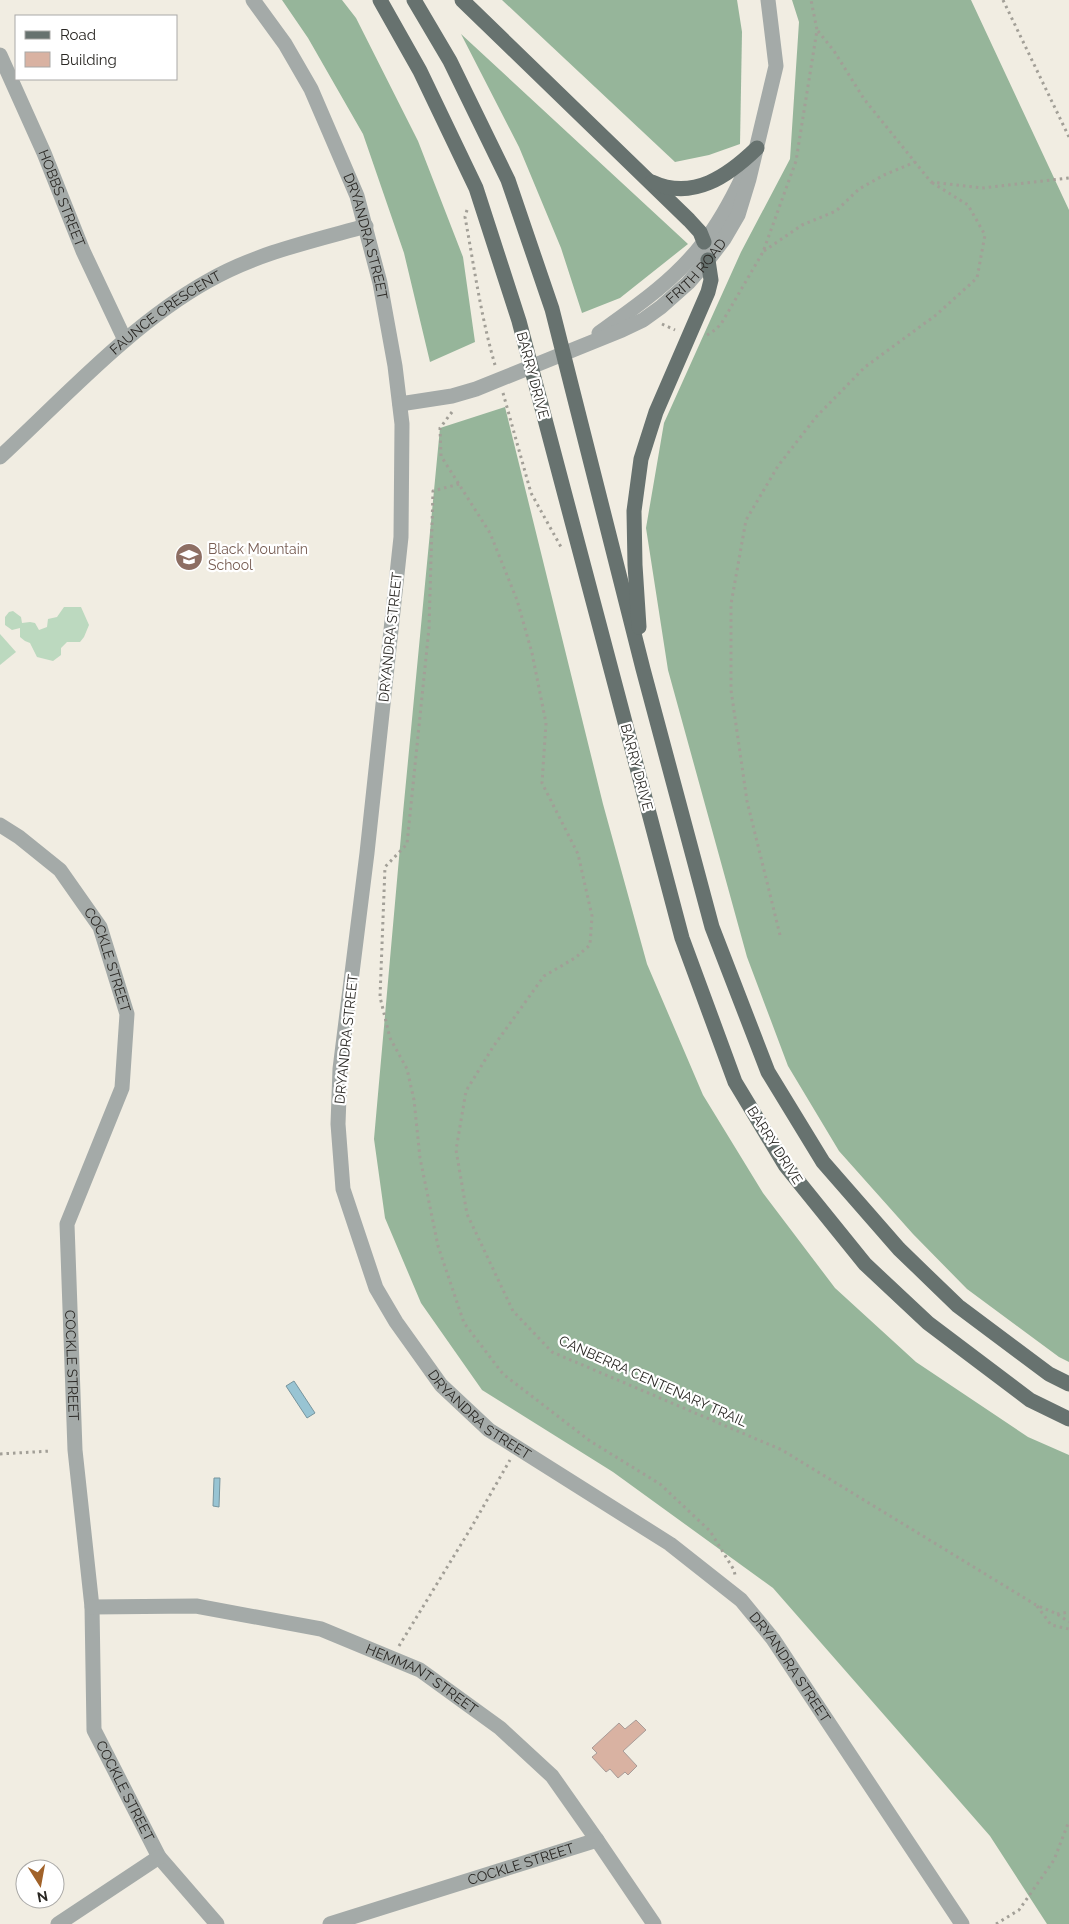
<svg xmlns="http://www.w3.org/2000/svg" width="1069" height="1924" font-family="Raleway,sans-serif">
<style>
.green{fill:#bcd9bf}
.forest{fill:#96b59a}
.water{fill:#98c4d3;stroke:#77959e}
.building{fill:#d9b2a2;stroke:#a89c98}
.lines{fill:none;stroke-linecap:round;stroke-linejoin:round}
.path{stroke:#a29f97;stroke-width:3;stroke-dasharray:2.5 4;stroke-linecap:butt}
.minor{stroke:#a4aaa8;stroke-width:15}
.major{stroke:#67726f;stroke-width:15}
.labels{text-anchor:middle;dominant-baseline:central;stroke-width:4.5;stroke-linejoin:round;paint-order:stroke}
.street-label{font-size:14px;fill:#2a2824;stroke:#fff}
.education-label{font-size:14px;fill:#785e54;stroke:#fff;text-anchor:start}
</style>
<rect width="100%" height="100%" fill="#f1ede2"/>
<g class="green">
<polygon points="64,607 81,607 89,625 84,637 80,642 67,642 61,648 61,655 53,661 37,657 30,643 25,641 20,637 20,628 12,630 5,625 5,617 9,612 13,611 21,617 22,623 30,622 35,623 39,630 47,627 48,619 57,617"/>
<polygon points="0,634 16,652 0,665"/>
</g>
<g class="forest">
<polygon points="282,0 342,0 356,18 418,141 463,257 475,342 430,362 404,253 363,134 308,38"/>
<polygon points="502,0 737,0 742,32 740,144 709,155 675,162"/>
<polygon points="792,0 971,0 1069,210 1069,1362 1059,1357 967,1289 913,1234 839,1151 788,1066 747,957 668,670 646,528 664,423 741,252 790,159 799,22"/>
<polygon points="461,34 688,244 620,298 582,313 561,248 519,147"/>
<polygon points="505,407 603,804 647,964 703,1095 763,1193 835,1288 916,1362 1028,1437 1069,1455 1069,1924 1047,1924 990,1836 773,1588 613,1472 482,1390 421,1303 385,1218 374,1139 403,813 440,428"/>
</g>
<g class="water">
<polygon points="294,1381 315,1413 307,1418 286,1386"/>
<polygon points="214,1478 220,1478 219,1507 213,1506"/>
</g>
<polygon class="building" points="636,1720 646,1730 623,1751 637,1766 628,1775 625,1772 618,1778 610,1769 606,1772 592,1757 597,1753 592,1748 619,1723 625,1729"/>
<g class="lines">
<g class="path">
<polyline points="1003,0 1069,137"/>
<polyline points="818,31 834,51 864,99 931,182 982,188 1069,178"/>
<path d="M467,210L465,217C474,266 481,317 495,365"/>
<polyline points="764,251 802,225 836,211 859,189 884,175 915,162"/>
<polyline points="662,324 675,330"/>
<polyline points="707,335 715,330 721,324 763,252 796,161 817,30 811,0"/>
<polyline points="503,393 531,493 561,547"/>
<polyline points="452,412 440,428 441,456 490,533 517,600 532,653 546,723 542,783 578,854 592,916 590,945 575,958 544,976 493,1047 466,1091 456,1150 467,1214 513,1311 552,1352 782,1450 1036,1605 1057,1614 1069,1622"/>
<polyline points="459,484 433,491 429,628 407,844 385,867 380,997 390,1038 407,1069 414,1100 420,1158 438,1246 464,1323 503,1374 590,1441 660,1484 710,1531 734,1570 735,1575"/>
<polyline points="780,935 747,801 731,690 731,604 746,520 778,466 816,417 865,367 936,315 977,278 985,235 968,205 931,182"/>
<polyline points="0,1454 51,1451"/>
<polyline points="1037,1606 1051,1625 1069,1629"/>
<polyline points="1057,1614 1069,1612"/>
<polyline points="399,1646 471,1528 510,1460"/>
<polyline points="996,1924 1019,1910 1054,1860 1069,1821"/>
</g>
<g class="minor">
<path id="s1" d="M253,0L285,44L311,89L357,196L380,283L395,366L402,424L401,537L367,853L340,1069L338,1124L343,1189L376,1288L396,1322L441,1385L489,1430L670,1544L741,1600L773,1639L962,1924"/>
<path id="s2" d="M0,55L44,153L83,251L125,340"/>
<path d="M599,333C637,306 675,280 704,242C720,222 732,199 743,176"/>
<path id="s3" d="M400,404L452,396L476,389L622,330L643,320L661,307L688,283L708,260L724,239L738,215L749,179L776,66L768,0"/>
<path id="s4" d="M0,457C65,397 131,324 208,281C257,253 312,241 366,226"/>
<path id="s5" d="M0,825L19,837L60,870L100,927L127,1014L122,1088L67,1224L75,1450L92,1607L94,1730L159,1857L217,1924"/>
<path id="s6" d="M92,1607L196,1606L321,1629L420,1670L500,1728L552,1776L597,1840L654,1924"/>
<polyline points="58,1924 159,1857"/>
<path id="s7" d="M330,1924L597,1840"/>
</g>
<g class="major">
<polyline points="380,0 420,71 476,188 519,321 682,938 735,1082 785,1165 865,1264 928,1323 1030,1400 1069,1419"/>
<polyline points="414,0 450,61 508,180 552,309 643,669 712,927 768,1072 823,1162 899,1249 958,1306 1049,1374 1069,1384"/>
<polyline points="462,0 689,220 700,232 704,242"/>
<path d="M652,182C693,201 728,176 757,148"/>
<polyline points="639,627 635,565 634,511 641,459 656,412 708,292 711,280 708,260"/>
</g>
</g>
<defs>
<g id="school-disc" transform="scale(1.4375)"><circle r="9.5" fill="#8d6e63" stroke="#fff"/><path d="M0-5L7-2L0 1L-7-2ZM-4 1L0 2.5L4 1V4Q0 6-4 4Z" fill="#fff"/></g>
</defs>
<g fill-rule="evenodd">
<use href="#school-disc" x="189" y="557"/>
</g>
<g class="labels">
<g class="street-label">
<text stroke="none"><textPath href="#s2" startOffset="156">HOBBS STREET</textPath></text>
<text stroke="none"><textPath href="#s1" startOffset="264">DRYANDRA STREET</textPath></text>
<text stroke="none"><textPath href="#s3" startOffset="331">FRITH ROAD</textPath></text>
<text stroke="none"><textPath href="#s4" startOffset="220">FAUNCE CRESCENT</textPath></text>
<text transform="translate(533 375) rotate(75)">BARRY DRIVE</text>
<text transform="translate(390 637) rotate(-84)">DRYANDRA STREET</text>
<text transform="translate(637 767) rotate(75)">BARRY DRIVE</text>
<text stroke="none"><textPath href="#s5" startOffset="178">COCKLE STREET</textPath></text>
<text transform="translate(346 1039) rotate(-84)">DRYANDRA STREET</text>
<text transform="translate(775 1145) rotate(57)">BARRY DRIVE</text>
<text stroke="none"><textPath href="#s5" startOffset="598">COCKLE STREET</textPath></text>
<text transform="translate(653 1381) rotate(24)">CANBERRA CENTENARY TRAIL</text>
<text stroke="none"><textPath href="#s1" startOffset="1494">DRYANDRA STREET</textPath></text>
<text stroke="none"><textPath href="#s1" startOffset="1899">DRYANDRA STREET</textPath></text>
<text stroke="none"><textPath href="#s6" startOffset="344">HEMMANT STREET</textPath></text>
<text stroke="none"><textPath href="#s5" startOffset="1032">COCKLE STREET</textPath></text>
<text stroke="none"><textPath href="#s7" startOffset="200">COCKLE STREET</textPath></text>
</g>
<g class="education-label">
<text x="208" y="549">Black Mountain<tspan x="208" dy="16">School</tspan></text>
</g>
</g>
<rect x="15" y="15" width="162" height="65" fill="#ffffff" stroke="#aaa9a7"/>
<rect x="25" y="31" width="25" height="8" fill="#67726f" stroke="#aaa9a7"/>
<text x="60" y="40" font-size="15" fill="#2a2824">Road</text>
<rect x="25" y="52" width="25" height="15" fill="#d9b2a2" stroke="#aaa9a7"/>
<text x="60" y="65" font-size="15" fill="#2a2824">Building</text>
<g transform="translate(40 1884) rotate(169)"><circle r="24" fill="#ffffff" stroke="#aaa9a7"/>
<path d="M0-4L9 19L0 12L-9 19Z" fill="#a16229"/>
<text y="-8" font-size="14" font-weight="bold" text-anchor="middle" fill="#2a2824">N</text>
</g>
</svg>
